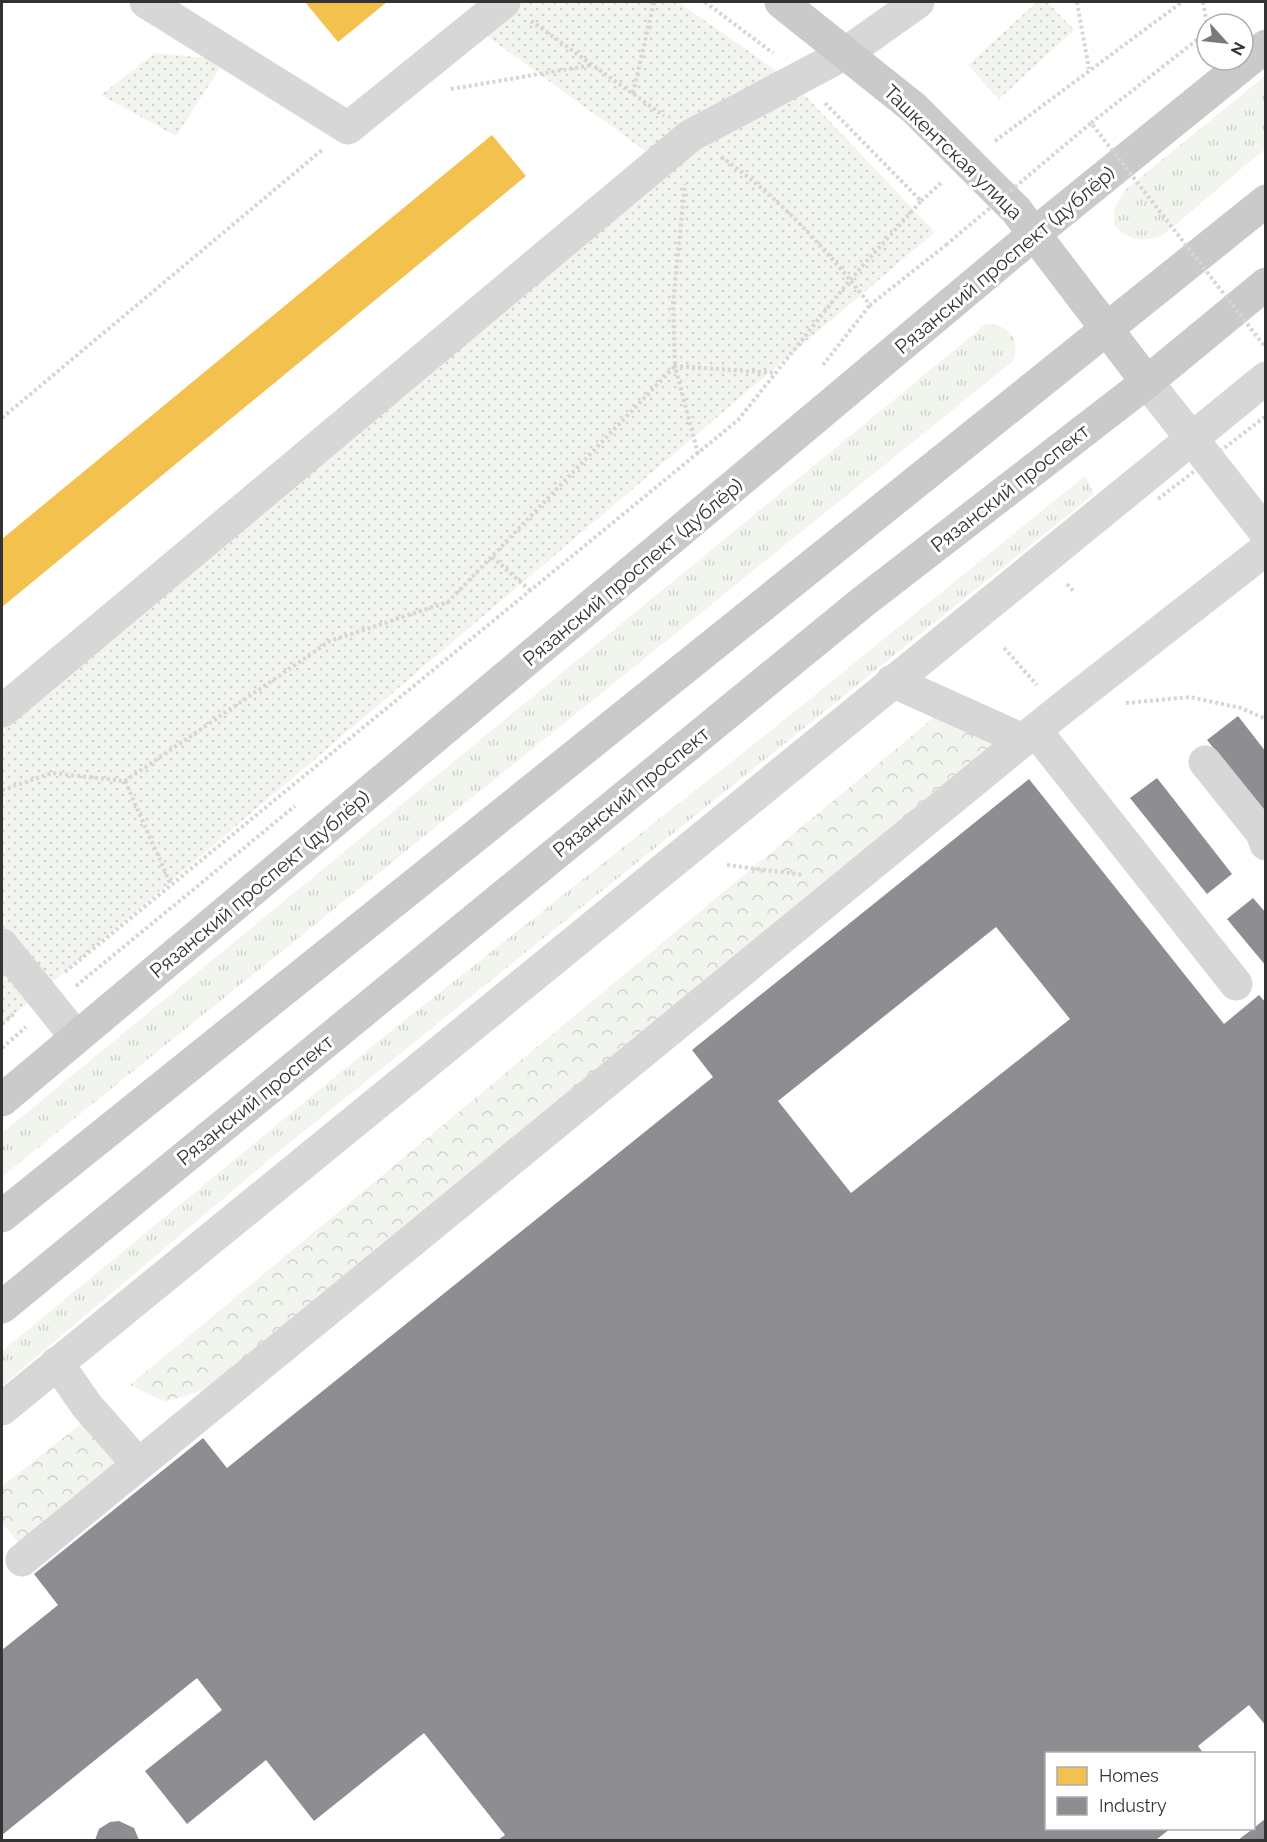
<svg xmlns="http://www.w3.org/2000/svg" width="1267" height="1842" font-family="Raleway,sans-serif">
<style>
.grass{fill:url(#grass-tufts)}
.forest{fill:url(#forest-crowns)}
.park{fill:url(#park-dots)}
.homes{fill:#f2c14e}
.industry{fill:#8d8d92;fill-rule:evenodd}
.lines{fill:none;stroke-linecap:round;stroke-linejoin:round}
.path{stroke:#d6d6d6;stroke-width:4;stroke-dasharray:3 3;stroke-linecap:butt}
.minor{stroke:#d7d7d7;stroke-width:33}
.major{stroke:#cacaca;stroke-width:33}
.path-bridge{stroke:#d6d6d6;stroke-width:4;stroke-dasharray:3 3;stroke-linecap:butt}
.labels{text-anchor:middle;dominant-baseline:central;stroke-width:6;stroke-linejoin:round;paint-order:stroke}
.street-label{font-size:20px;fill:#333;stroke:#fff}
</style>
<defs>
<pattern id="grass-tufts" width="24" height="20" patternUnits="userSpaceOnUse" patternTransform="scale(1.5)"><rect width="24" height="20" fill="#f1f5ed"/><path d="M3 7l-1-3M5 7V3M7 7l1-3M15 17l-1-3M17 17v-4M19 17l1-3" fill="none" stroke="#cfd2cc"/></pattern>
<pattern id="forest-crowns" width="20" height="18" patternUnits="userSpaceOnUse" patternTransform="scale(1.5)"><rect width="20" height="18" fill="#f1f5ed"/><path d="M2 6a3 3 0 1 1 6 0M12 15a3 3 0 1 1 6 0" fill="none" stroke="#cfd2cc"/></pattern>
<pattern id="park-dots" width="8" height="8" patternUnits="userSpaceOnUse" patternTransform="scale(1.5)"><rect width="8" height="8" fill="#f1f5ed"/><path d="M2 2h.1M6 6h.1" fill="none" stroke="#cfd2cc" stroke-width="1.8" stroke-linecap="round"/></pattern>
</defs>
<rect width="100%" height="100%" fill="#fff"/>
<g class="grass">
<path d="M1265,76V149L1162,236C1143,242 1127,241 1114,224L1115,207L1125,190Z"/>
<path d="M986,324C1009,323 1022,343 1012,362L2,1177V1133Z"/>
<polygon points="1085,476 1094,494 282,1149 2,1386 2,1351 381,1039 769,732"/>
</g>
<g class="forest">
<polygon points="939,713 1004,744 213,1387 165,1402 130,1385"/>
<polygon points="86,1420 125,1460 24,1549 2,1523 2,1486"/>
</g>
<g class="park">
<polygon points="497,2 678,2 791,81 935,232 2,1025 2,720 662,163 473,26"/>
<polygon points="1037,2 1047,2 1074,30 999,99 968,65"/>
<polygon points="155,53 225,60 176,136 101,95"/>
</g>
<g class="homes">
<polygon points="305,2 387,2 338,42"/>
<polygon points="492,135 526,176 2,607 2,539"/>
</g>
<g class="industry">
<polygon points="1238,716 1266,752 1266,813 1207,740"/>
<polygon points="1157,778 1232,874 1207,894 1130,798"/>
<path d="M1029,779L1224,1024L1259,995L1266,1003V1726L1249,1705L1198,1746L1204,1754H1046V1828H1171L1156,1840H498L505,1835L424,1733L314,1821L266,1760L187,1824L145,1771L222,1710L197,1678L2,1835V1650L58,1605L34,1574L203,1438L227,1468L713,1077L692,1050ZM996,927L1070,1019L851,1193L778,1101Z"/>
<polygon points="1253,898 1266,913 1266,966 1227,919"/>
<polygon points="1266,1818 1266,1840 1238,1840 1254,1828"/>
<polygon points="119,1821 134,1828 139,1840 95,1840 99,1829 110,1822"/>
</g>
<g class="lines">
<g class="path">
<polyline points="705,2 773,53"/>
<polyline points="1077,2 1089,69"/>
<polyline points="1203,2 1207,24"/>
<polyline points="531,21 664,116"/>
<polyline points="451,89 592,65"/>
<polyline points="633,93 654,2"/>
<polyline points="1091,123 1207,32"/>
<polyline points="995,141 1182,2"/>
<path d="M721,157C778,196 828,251 870,305L946,245"/>
<polyline points="921,201 942,182"/>
<polyline points="823,365 870,305"/>
<polyline points="2,418 322,150"/>
<polyline points="698,454 675,366 776,373"/>
<polyline points="492,557 531,591"/>
<polyline points="1067,584 1075,593"/>
<polyline points="1004,648 1037,685"/>
<polyline points="1126,703 1190,697 1241,708 1266,719"/>
<polyline points="125,781 171,885"/>
<polyline points="2,790 52,773 125,781 330,641 448,602 675,366 673,303 685,184"/>
<polyline points="727,865 804,875"/>
<polyline points="65,972 738,420 850,280 921,201 824,102"/>
<polyline points="76,986 295,806"/>
<polyline points="2,1024 15,1013"/>
<polyline points="2,1048 26,1027"/>
</g>
<g class="minor">
<polyline points="146,2 348,128 504,2"/>
<polyline points="1147,382 1266,533"/>
<polyline points="892,681 1023,740"/>
<polyline points="2,711 690,136 846,53 918,2"/>
<polyline points="1035,730 1236,984"/>
<polyline points="1205,762 1262,833 1266,844"/>
<polyline points="2,945 76,1037"/>
<polyline points="57,1363 87,1406 138,1464"/>
<polyline points="2,1409 1266,378"/>
<polyline points="22,1560 1060,710 1266,549"/>
</g>
<g class="major">
<polyline points="781,2 914,108 1016,210 1147,382"/>
<polyline points="2,1100 1034,234 1266,46"/>
<polyline points="2,1216 1266,201"/>
<polyline points="2,1307 864,601 1147,382 1266,284"/>
</g>
<g class="path-bridge">
<polyline points="946,245 1091,123 1266,348"/>
<polyline points="1158,499 1266,416"/>
</g>
</g>
<g class="labels">
<g class="street-label">
<text transform="translate(953 152) rotate(44)">Ташкентская улица</text>
<text transform="translate(1005 260) rotate(-40)">Рязанский проспект (дублёр)</text>
<text transform="translate(1010 488) rotate(-38)">Рязанский проспект</text>
<text transform="translate(633 572) rotate(-40)">Рязанский проспект (дублёр)</text>
<text transform="translate(631 792) rotate(-39)">Рязанский проспект</text>
<text transform="translate(260 884) rotate(-40)">Рязанский проспект (дублёр)</text>
<text transform="translate(255 1100) rotate(-39)">Рязанский проспект</text>
</g>
</g>
<rect width="1267" height="1842" fill="none" stroke="#333333" stroke-width="6"/>
<rect x="1045" y="1752" width="210" height="78" fill="#ffffff" stroke="#adadad" stroke-width="1.5"/>
<rect x="1057" y="1767" width="30" height="18" fill="#f2c14e" stroke="#adadad" stroke-width="1.5"/>
<text x="1099" y="1782" font-size="18" fill="#333333">Homes</text>
<rect x="1057" y="1797" width="30" height="18" fill="#8d8d92" stroke="#adadad" stroke-width="1.5"/>
<text x="1099" y="1812" font-size="18" fill="#333333">Industry</text>
<g transform="translate(1225 42) rotate(117)"><circle r="28" fill="#ffffff" stroke="#adadad" stroke-width="1.5"/>
<path d="M0-4.5L10 22L0 15L-10 22Z" fill="#7a7a7a"/>
<text y="-9" font-size="16" font-weight="bold" text-anchor="middle" fill="#333333">N</text>
</g>
</svg>
